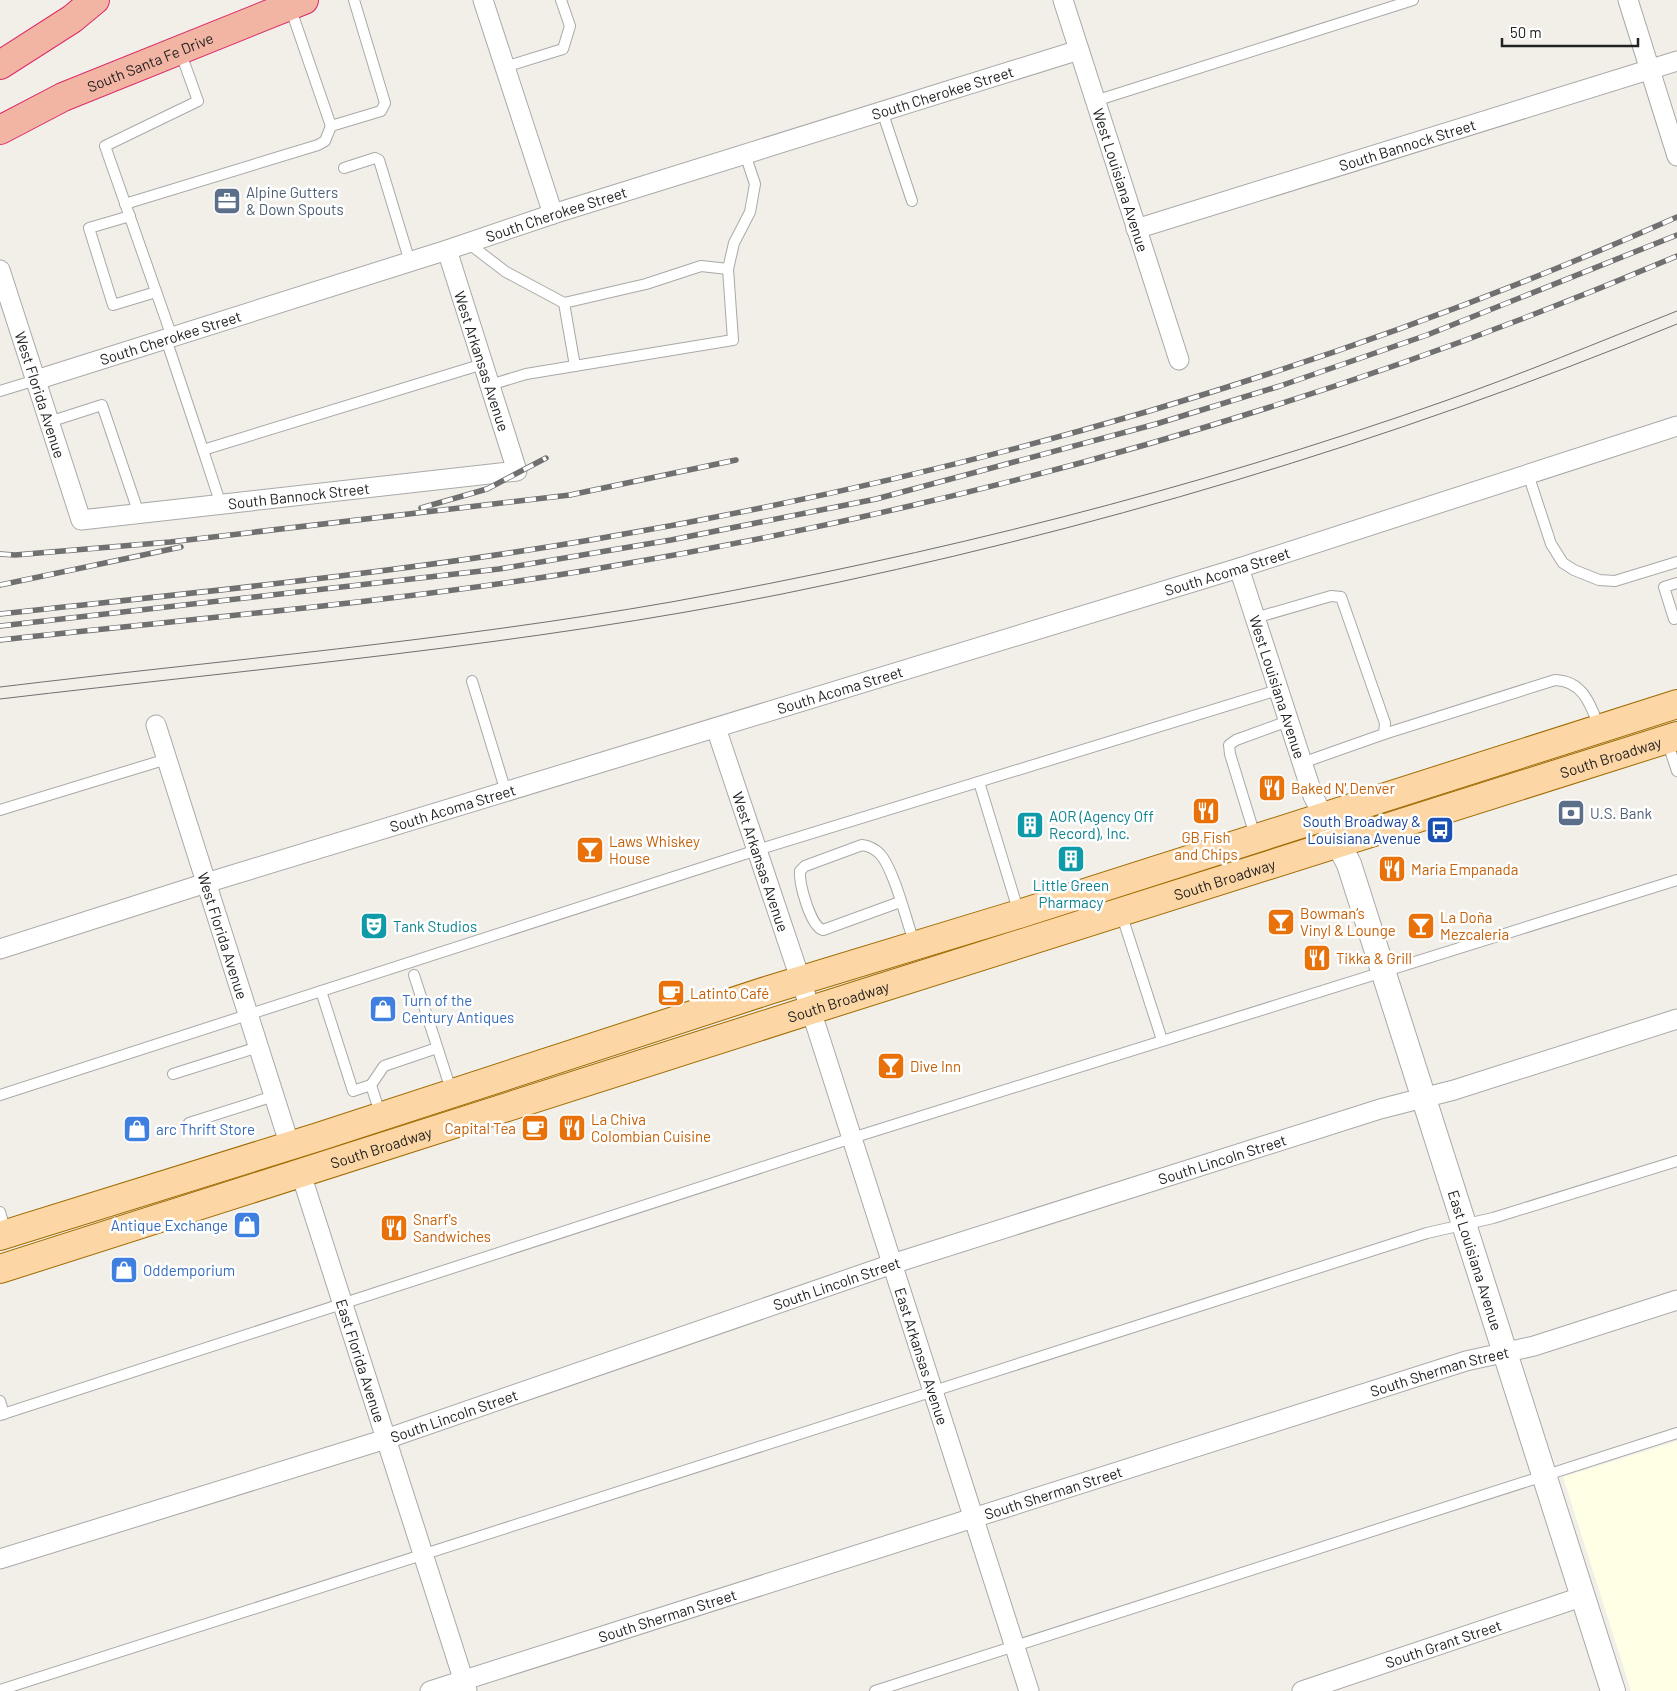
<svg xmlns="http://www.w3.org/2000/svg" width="1677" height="1691" font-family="Barlow,sans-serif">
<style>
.education{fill:#ffffe5}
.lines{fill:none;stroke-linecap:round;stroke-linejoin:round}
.service-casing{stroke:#a9a9a9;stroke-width:12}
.minor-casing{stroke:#a9a9a9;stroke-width:21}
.tertiary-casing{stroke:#a9a9a9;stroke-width:26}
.primary-casing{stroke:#a06b00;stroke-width:30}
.trunk-casing{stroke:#dc2a67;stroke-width:30}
.service{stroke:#fff;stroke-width:10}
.minor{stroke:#fff;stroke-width:19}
.tertiary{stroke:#fff;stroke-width:24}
.primary{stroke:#fcd6a4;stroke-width:28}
.trunk{stroke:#f2b4a3;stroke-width:28}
.tram{stroke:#707070;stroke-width:1}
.rail-casing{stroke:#707070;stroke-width:5.5}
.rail{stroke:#fff;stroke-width:4;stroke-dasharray:11;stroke-linecap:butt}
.labels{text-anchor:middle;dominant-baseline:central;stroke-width:5;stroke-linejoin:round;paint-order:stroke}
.street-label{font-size:15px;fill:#222;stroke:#fff}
.service-label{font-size:15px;fill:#4e5e75;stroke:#fff;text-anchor:start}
.food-label{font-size:15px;fill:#c56008;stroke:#fff;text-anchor:start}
.culture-label{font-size:15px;fill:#0d838f;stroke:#fff;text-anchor:start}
.transit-label{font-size:15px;fill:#164399;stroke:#fff;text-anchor:end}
.shop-label{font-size:15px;fill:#366cbe;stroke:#fff;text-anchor:start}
</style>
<rect width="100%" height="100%" fill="#f2efe9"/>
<polygon class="education" points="1677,1441 1677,1691 1631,1691 1563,1477"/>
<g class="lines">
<g class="service-casing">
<g id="service">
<polyline points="290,7 331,126 381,111 385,103 354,0"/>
<polyline points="505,67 563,49 570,26 561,0"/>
<polyline points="1095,101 1413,0"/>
<polyline points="882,111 912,201"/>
<polyline points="344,168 375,158 379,160 410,262"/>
<polyline points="125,204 318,145 325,141 331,126"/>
<polyline points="130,216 89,228 113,305 156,292"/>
<polyline points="468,243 506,272 564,303 646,284 701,266 728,269"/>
<polyline points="564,303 575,366"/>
<polyline points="172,337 105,146 198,101 180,51"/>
<polyline points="166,339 203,450"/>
<polyline points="490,385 526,374 733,340 728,269 734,243 750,212 755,184 745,154"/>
<polyline points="0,391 36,380"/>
<polyline points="49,422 102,405 139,514"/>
<polyline points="1528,474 1551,544 1563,563 1574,570 1599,580 1615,581 1677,562"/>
<polyline points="221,505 203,450 483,364"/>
<polyline points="1255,618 1331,596 1341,597 1385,723 1384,734 1302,763"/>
<polyline points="1674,619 1664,587 1677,583"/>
<polyline points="472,681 506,792"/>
<path d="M1384,734L1555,680C1584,681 1591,706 1600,729"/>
<polyline points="1667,741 1677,771"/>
<polyline points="979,782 1019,913"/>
<polyline points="0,810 167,759"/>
<polyline points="1256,839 1230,754 1229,745 1236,740 1288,721"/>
<path d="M900,902L823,930C810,926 799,883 800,871L805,866L862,845C869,846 874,848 880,854C894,869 907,923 915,945"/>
<polyline points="1121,913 1162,1040"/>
<polyline points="414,975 452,1093"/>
<polyline points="321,991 353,1091 371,1085"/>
<polyline points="173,1074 258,1047"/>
<polyline points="0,1095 757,850 1278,690"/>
<polyline points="381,1116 371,1085 384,1066 437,1048"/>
<polyline points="189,1123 274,1096"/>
<polyline points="0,1212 6,1232"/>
<polyline points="0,1401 4,1414"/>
<polyline points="0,1415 852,1138 1677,880"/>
<polyline points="0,1690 1427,1233 1493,1218 1677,1161"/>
<polyline points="875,1691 1677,1433"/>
</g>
</g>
<g class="minor-casing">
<g id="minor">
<polyline points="483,0 553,214"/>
<path id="s1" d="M1063,0L1179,360"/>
<polyline points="1628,0 1677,156"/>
<path id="s2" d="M1136,229L1677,61"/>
<path id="s3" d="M0,270L81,520L517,471L447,250"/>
<path id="s4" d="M36,380L447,250L553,214L1079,50"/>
<path id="s5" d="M1239,568L1313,796L1324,817"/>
<path id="s6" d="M156,725L290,1146"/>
<path id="s7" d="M716,728L817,1029L1029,1691"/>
<path id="s8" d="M0,949L206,883L1239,568L1677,426"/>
<path id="s9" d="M301,1174L467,1691"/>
<path id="s10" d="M0,1559L386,1439L892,1264L1380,1109L1454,1090L1677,1019"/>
<path id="s11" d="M430,1691L1466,1361L1534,1346L1677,1300"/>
<path id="s12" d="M1302,1691L1584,1596"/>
</g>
</g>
<g class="tertiary-casing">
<g id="tertiary">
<path id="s13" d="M1324,817L1349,864L1613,1691"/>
</g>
</g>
<g class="primary-casing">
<g id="primary">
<polyline points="0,1236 318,1137 769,990 1019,914 1677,704"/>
<path id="s14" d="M0,1269L811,1010L1677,736"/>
</g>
</g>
<g class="trunk-casing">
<g id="trunk">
<polyline points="0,65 72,19 95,0"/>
<path id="s15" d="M0,130L63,97L304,0"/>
</g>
</g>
<use href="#service" class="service"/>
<use href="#minor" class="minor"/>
<use href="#tertiary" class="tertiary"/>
<use href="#primary" class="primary"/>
<use href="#trunk" class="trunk"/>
<g class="tram">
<path d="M0,687C224,660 449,641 671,602C933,555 1192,490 1442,402C1522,374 1599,342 1677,311"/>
<path d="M0,699C261,668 524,646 782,594C1088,532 1387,443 1677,324"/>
</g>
<g class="rail-casing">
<g id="rail">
<polyline points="421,508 487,489 546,458"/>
<polyline points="0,554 15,555 170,542 570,495 736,460"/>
<polyline points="0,585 181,547"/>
<path d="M0,614C199,592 398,573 596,539C966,476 1334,370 1677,217"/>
<polyline points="0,626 499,569 671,540 876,499 1156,424 1280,386 1427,335 1677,235"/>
<path d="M0,640C198,618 398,602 595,569C965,507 1331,404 1677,256"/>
</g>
</g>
<use href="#rail" class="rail"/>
</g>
<defs>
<g id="office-square" transform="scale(1.4375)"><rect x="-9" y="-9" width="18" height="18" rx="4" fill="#5c6f8a" stroke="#fff"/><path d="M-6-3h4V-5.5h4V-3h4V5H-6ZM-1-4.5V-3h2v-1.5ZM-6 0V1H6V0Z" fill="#fff"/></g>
<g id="restaurant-square" transform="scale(1.4375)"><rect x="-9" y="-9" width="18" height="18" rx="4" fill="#e8710a" stroke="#fff"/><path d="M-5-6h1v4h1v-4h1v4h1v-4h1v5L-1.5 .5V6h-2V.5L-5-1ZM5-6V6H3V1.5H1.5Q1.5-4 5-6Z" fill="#fff"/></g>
<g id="bank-square" transform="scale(1.4375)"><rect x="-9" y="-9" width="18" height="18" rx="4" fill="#5c6f8a" stroke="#fff"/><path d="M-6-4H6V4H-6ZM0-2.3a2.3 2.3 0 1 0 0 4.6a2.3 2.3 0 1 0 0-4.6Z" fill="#fff"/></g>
<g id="building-square" transform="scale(1.4375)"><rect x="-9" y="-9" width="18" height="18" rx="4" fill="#0f9aa8" stroke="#fff"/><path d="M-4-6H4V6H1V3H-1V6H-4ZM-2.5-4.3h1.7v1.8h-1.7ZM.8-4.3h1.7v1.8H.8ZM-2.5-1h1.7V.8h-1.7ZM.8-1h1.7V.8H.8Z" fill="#fff"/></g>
<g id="bus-square" transform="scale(1.4375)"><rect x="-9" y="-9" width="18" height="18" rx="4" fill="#1a4fb4" stroke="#fff"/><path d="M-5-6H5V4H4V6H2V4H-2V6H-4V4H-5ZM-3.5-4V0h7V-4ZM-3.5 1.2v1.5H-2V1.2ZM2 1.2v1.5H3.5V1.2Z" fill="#fff"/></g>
<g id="bar-square" transform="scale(1.4375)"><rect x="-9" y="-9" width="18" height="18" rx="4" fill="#e8710a" stroke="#fff"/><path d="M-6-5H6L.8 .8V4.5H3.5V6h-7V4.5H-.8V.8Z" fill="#fff"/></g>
<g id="theatre-square" transform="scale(1.4375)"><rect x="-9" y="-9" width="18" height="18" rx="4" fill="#0f9aa8" stroke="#fff"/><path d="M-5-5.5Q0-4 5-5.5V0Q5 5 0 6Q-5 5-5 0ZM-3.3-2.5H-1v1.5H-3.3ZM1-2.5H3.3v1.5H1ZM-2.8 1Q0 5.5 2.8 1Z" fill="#fff"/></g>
<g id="cafe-square" transform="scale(1.4375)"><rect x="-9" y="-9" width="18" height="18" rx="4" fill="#e8710a" stroke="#fff"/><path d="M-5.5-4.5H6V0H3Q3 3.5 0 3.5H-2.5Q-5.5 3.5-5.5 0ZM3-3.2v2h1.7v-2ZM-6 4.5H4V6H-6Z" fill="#fff"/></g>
<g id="shop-square" transform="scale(1.4375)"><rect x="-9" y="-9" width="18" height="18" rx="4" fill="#3f7fe0" stroke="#fff"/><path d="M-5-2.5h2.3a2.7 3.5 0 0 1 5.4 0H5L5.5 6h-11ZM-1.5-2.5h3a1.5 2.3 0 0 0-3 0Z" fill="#fff"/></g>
</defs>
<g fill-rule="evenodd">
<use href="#office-square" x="227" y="201"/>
<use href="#restaurant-square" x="1272" y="788"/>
<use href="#restaurant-square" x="1206" y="811"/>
<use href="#bank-square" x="1571" y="813"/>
<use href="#building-square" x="1030" y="825"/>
<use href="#bus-square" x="1440" y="830"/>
<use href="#bar-square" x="590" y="850"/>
<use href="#building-square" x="1071" y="859"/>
<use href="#restaurant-square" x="1392" y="869"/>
<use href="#bar-square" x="1281" y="922"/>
<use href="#theatre-square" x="374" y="926"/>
<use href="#bar-square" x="1421" y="926"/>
<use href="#restaurant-square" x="1317" y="958"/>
<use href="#cafe-square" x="671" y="993"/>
<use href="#shop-square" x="383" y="1009"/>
<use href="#bar-square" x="891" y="1066"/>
<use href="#cafe-square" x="535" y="1128"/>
<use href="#restaurant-square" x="572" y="1128"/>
<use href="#shop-square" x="137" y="1129"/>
<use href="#shop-square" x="247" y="1225"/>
<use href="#restaurant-square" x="394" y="1228"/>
<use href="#shop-square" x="124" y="1270"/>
</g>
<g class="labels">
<g class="street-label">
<text stroke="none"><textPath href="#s15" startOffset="165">South Santa Fe Drive</textPath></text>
<text stroke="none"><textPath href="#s4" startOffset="951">South Cherokee Street</textPath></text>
<text stroke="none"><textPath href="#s2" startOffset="284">South Bannock Street</textPath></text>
<text stroke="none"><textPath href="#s1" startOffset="189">West Louisiana Avenue</textPath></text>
<text stroke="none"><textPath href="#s4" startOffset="546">South Cherokee Street</textPath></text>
<text stroke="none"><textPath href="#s4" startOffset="141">South Cherokee Street</textPath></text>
<text transform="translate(482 361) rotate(72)">West Arkansas Avenue</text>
<text stroke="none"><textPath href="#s3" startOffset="131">West Florida Avenue</textPath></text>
<text stroke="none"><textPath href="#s3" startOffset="482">South Bannock Street</textPath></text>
<text stroke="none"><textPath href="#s8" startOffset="1284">South Acoma Street</textPath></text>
<text stroke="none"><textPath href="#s5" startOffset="125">West Louisiana Avenue</textPath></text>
<text stroke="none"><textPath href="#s8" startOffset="879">South Acoma Street</textPath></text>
<text stroke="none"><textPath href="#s14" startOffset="1690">South Broadway</textPath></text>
<text stroke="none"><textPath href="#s8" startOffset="474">South Acoma Street</textPath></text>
<text stroke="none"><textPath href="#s7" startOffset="141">West Arkansas Avenue</textPath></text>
<text stroke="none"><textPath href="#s14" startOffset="1285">South Broadway</textPath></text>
<text stroke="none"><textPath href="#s6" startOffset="221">West Florida Avenue</textPath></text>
<text stroke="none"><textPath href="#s14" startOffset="880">South Broadway</textPath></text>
<text stroke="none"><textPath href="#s14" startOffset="400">South Broadway</textPath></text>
<text stroke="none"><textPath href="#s10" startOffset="1286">South Lincoln Street</textPath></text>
<text stroke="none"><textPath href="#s13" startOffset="469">East Louisiana Avenue</textPath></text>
<text stroke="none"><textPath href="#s10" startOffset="881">South Lincoln Street</textPath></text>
<text stroke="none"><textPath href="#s7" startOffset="661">East Arkansas Avenue</textPath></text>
<text stroke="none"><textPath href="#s9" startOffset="196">East Florida Avenue</textPath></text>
<text stroke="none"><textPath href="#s11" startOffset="1059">South Sherman Street</textPath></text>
<text stroke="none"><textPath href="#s10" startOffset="476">South Lincoln Street</textPath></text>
<text stroke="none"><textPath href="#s11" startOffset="654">South Sherman Street</textPath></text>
<text stroke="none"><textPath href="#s11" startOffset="249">South Sherman Street</textPath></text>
<text stroke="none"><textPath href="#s12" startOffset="149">South Grant Street</textPath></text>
</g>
<g class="service-label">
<text x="246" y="192">Alpine Gutters<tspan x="246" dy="17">&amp; Down Spouts</tspan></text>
<text x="1590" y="813">U.S. Bank</text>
</g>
<g class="food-label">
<text x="1291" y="788">Baked N' Denver</text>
<text x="1206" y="837" text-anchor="middle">GB Fish<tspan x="1206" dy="17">and Chips</tspan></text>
<text x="609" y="841">Laws Whiskey<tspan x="609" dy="17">House</tspan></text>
<text x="1411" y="869">Maria Empanada</text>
<text x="1300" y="913">Bowman’s<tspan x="1300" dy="17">Vinyl &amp; Lounge</tspan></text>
<text x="1440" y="917">La Doña<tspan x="1440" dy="17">Mezcaleria</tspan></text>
<text x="1336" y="958">Tikka &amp; Grill</text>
<text x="690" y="993">Latinto Café</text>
<text x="910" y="1066">Dive Inn</text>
<text x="591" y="1119">La Chiva<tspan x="591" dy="17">Colombian Cuisine</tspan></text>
<text x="516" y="1128" text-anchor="end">Capital Tea</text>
<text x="413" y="1219">Snarf's<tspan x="413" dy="17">Sandwiches</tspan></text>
</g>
<g class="culture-label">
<text x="1049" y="816">AOR (Agency Off<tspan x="1049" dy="17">Record), Inc.</tspan></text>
<text x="1071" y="885" text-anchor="middle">Little Green<tspan x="1071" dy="17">Pharmacy</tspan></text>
<text x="393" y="926">Tank Studios</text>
</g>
<g class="transit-label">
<text x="1421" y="821">South Broadway &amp;<tspan x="1421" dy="17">Louisiana Avenue</tspan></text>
</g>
<g class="shop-label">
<text x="402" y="1000">Turn of the<tspan x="402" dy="17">Century Antiques</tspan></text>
<text x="156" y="1129">arc Thrift Store</text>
<text x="228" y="1225" text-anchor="end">Antique Exchange</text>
<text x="143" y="1270">Oddemporium</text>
</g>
</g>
<path d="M1502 38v8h136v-8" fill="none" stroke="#222222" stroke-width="2.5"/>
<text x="1510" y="38" font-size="15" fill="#222222" stroke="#ffffff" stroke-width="4" paint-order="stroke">50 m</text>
</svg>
